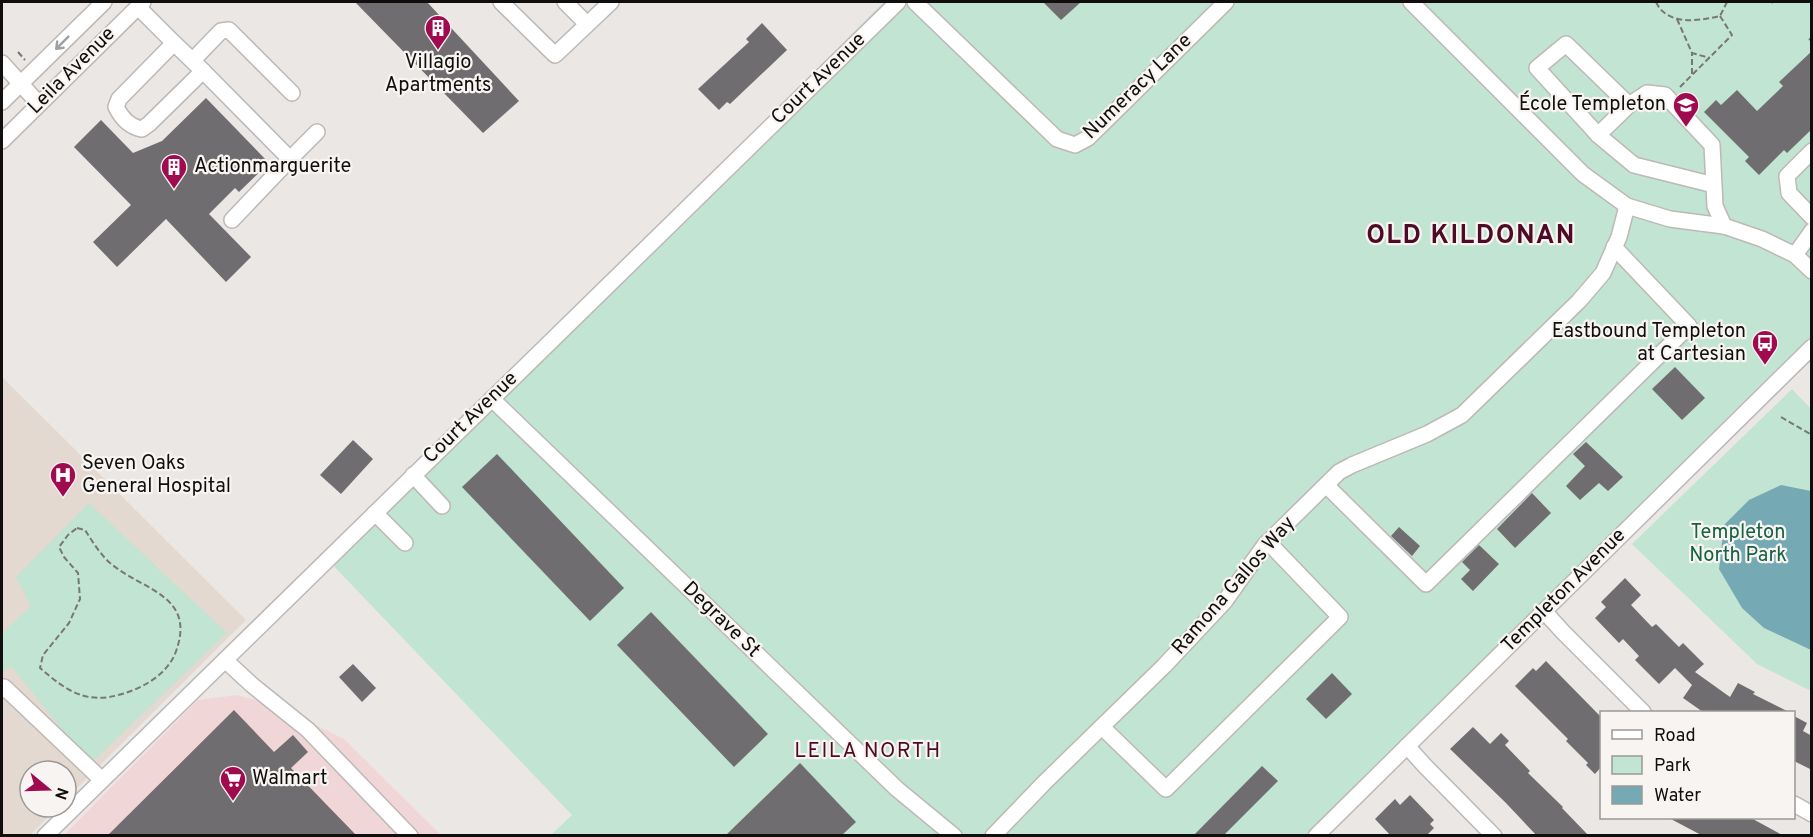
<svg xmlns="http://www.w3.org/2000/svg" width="1813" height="837" font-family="Overpass,sans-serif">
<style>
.commercial{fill:#f1d6d8}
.built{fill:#e3d9d0}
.green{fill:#c2e4d2}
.water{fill:#75aab4}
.building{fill:#706d70}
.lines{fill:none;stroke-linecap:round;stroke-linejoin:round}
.minor-casing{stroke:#bdb9b6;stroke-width:18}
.path{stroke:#797775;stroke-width:2;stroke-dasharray:6 3;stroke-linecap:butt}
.minor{stroke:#fff;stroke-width:15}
.oneway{stroke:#9f9f9f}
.labels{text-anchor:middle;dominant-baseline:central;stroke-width:4.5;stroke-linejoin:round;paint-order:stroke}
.poi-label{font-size:20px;fill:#100f0e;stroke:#f8f4f1;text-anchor:start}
.street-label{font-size:20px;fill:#100f0e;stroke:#f8f4f1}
.park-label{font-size:20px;fill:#156245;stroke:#f8f4f1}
.neighbourhood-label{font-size:21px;letter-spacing:1.5px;fill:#4e0b26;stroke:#f8f4f1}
.district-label{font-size:26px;font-weight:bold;letter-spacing:1.5px;fill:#4e0b26;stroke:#f8f4f1}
</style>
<rect width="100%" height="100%" fill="#ebe7e4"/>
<polygon class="commercial" points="237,695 280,707 344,739 441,835 63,836 198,700"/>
<polygon class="built" points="2,377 246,620 66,799 66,771 30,771 30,807 58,807 30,835 2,835"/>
<g class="green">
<polygon points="884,2 1811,2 1811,347 1316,835 551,835 572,815 327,559"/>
<polygon points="1792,389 1811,409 1811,691 1757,664 1632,544"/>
<polygon points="89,503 227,633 90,764 11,666 2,673 2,633 31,606 16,577"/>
</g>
<polygon class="water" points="1781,485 1811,491 1811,650 1764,628 1742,608 1719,569 1724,525 1749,500"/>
<g class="building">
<polygon points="355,2 427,2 519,101 483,133"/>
<polygon points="1043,2 1081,2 1061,20"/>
<polygon points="762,23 787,50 730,104 727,102 719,110 698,89 749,42 746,39"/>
<polygon points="1812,51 1812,129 1787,153 1784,150 1759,175 1745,161 1749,157 1704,112 1716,100 1721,105 1737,90 1757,111 1783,86 1779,82"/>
<polygon points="206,98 269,163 239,192 235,188 209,214 251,257 226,282 166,219 117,267 93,242 131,205 74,147 101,120 133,153 162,141"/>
<polygon points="1675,367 1705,398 1682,420 1652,389"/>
<polygon points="353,440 373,459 341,494 320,475"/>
<polygon points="1586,442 1623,477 1608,491 1599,483 1580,500 1566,486 1585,466 1573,454"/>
<polygon points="497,454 624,588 590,621 462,487"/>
<polygon points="1532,493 1551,513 1515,548 1497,529"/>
<polygon points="1399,527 1420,546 1412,556 1391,536"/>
<polygon points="1479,545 1499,564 1473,591 1461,579 1470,570 1462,562"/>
<polygon points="1625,578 1641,595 1631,605 1652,627 1656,624 1679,647 1683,643 1704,664 1695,672 1730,697 1738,683 1755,692 1753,694 1789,712 1703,712 1683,698 1692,685 1675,668 1659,684 1635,660 1639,656 1623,639 1619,643 1595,618 1606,607 1601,602"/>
<polygon points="651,612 768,734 734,767 617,645"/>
<polygon points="1546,661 1602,718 1602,766 1595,774 1586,765 1588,763 1566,741 1568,739 1515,686 1533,668 1536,671"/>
<polygon points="353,664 376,688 362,702 339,677"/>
<polygon points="1332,673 1352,694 1326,719 1306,699"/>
<polygon points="234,710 274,752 293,735 308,752 291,768 357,836 107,836"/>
<polygon points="1794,716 1807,723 1803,731 1812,736 1812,770 1794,761"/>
<polygon points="1473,727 1490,744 1501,733 1509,741 1505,745 1530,771 1528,773 1563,807 1562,808 1589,836 1537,836 1505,802 1450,749"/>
<polygon points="800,763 856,822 841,836 725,836"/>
<polygon points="1262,766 1278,781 1223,836 1193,836"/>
<polygon points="1410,795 1434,820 1430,824 1434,828 1426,836 1391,836 1375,819 1395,799 1400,805"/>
<polygon points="1669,818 1751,818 1784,836 1703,836"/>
</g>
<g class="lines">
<g class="minor-casing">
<g id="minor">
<polyline points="501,2 555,55 611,2"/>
<polyline points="565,2 587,24"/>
<polyline points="915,2 1057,139 1075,145 1088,138 1226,2"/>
<polyline points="1411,2 1583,174 1627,206 1670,219 1724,226 1762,239 1795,255 1812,271"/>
<path d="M138,7L174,43L119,99L116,107C122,119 130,127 142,129L149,124L203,71L174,43"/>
<polyline points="193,60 221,31 229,30 292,93"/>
<polyline points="2,63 39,104"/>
<polyline points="203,71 290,159 232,220"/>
<polyline points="2,102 104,2"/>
<polyline points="1598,135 1629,105"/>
<polyline points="2,141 143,2"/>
<polyline points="1812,151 1787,176 1789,193 1812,217"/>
<polyline points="290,159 317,132"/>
<polyline points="1714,185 1634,165 1598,135 1537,68 1566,44 1629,105 1647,93 1665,95 1712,145 1715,206 1724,226"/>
<polyline points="1795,255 1812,231"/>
<polyline points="492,399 897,789 954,836"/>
<polyline points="413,475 442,506"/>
<polyline points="1326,485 1426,584 1689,326 1614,247"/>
<polyline points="375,513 405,543"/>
<polyline points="1544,611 1563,632 1643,712"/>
<polyline points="225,660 252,685 308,730 410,836"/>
<polyline points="2,690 4,687 102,780"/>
<polyline points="1102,727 1166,789 1340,617 1268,542"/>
<polyline points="1407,746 1425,766 1494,836"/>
<polyline points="1794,804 1812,814"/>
<polyline points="45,836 898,2"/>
<polyline points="993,836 1044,783 1164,666 1225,601 1264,546 1339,472 1352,465 1427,434 1462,415 1579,301 1603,273 1619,237 1627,206"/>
<polyline points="1316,836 1812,347"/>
</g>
</g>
<g class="path">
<path d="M1656,2C1667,26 1699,21 1720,16L1727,2"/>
<polyline points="1772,2 1773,3"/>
<polyline points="1677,19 1692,53 1710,58"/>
<polyline points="1809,40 1812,37"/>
<polyline points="18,52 25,60"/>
<polyline points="1692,74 1692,53"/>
<polyline points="1680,87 1732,35 1720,16"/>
<polyline points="1781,417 1812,435"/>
<path d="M77,528L85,530C92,541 100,554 110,563C143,591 198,595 175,654C166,675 143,688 122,694C86,705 67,691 40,668L43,655L69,623L80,599L78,573L64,557L59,547L68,535Z"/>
</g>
<use href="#minor" class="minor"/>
</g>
<defs><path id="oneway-shaft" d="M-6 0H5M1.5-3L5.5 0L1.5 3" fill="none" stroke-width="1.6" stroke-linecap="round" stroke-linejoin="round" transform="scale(1.5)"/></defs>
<use class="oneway" href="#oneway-shaft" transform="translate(62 43) rotate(135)"/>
<defs>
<g id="building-pin" transform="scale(1.35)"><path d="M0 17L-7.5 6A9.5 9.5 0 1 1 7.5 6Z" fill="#a00b50" stroke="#f8f4f1"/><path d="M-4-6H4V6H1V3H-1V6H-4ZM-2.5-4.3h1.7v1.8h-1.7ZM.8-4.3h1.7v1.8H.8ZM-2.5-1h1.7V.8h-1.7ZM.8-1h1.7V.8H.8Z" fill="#fff"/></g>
<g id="school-pin" transform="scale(1.35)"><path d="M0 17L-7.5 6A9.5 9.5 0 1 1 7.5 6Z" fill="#a00b50" stroke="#f8f4f1"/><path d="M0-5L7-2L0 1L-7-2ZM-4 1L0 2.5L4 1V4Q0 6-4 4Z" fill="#fff"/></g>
<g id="bus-pin" transform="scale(1.35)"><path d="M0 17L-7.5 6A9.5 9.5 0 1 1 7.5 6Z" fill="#a00b50" stroke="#f8f4f1"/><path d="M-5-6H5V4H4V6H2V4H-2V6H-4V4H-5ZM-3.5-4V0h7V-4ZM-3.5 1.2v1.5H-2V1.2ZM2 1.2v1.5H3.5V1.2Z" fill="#fff"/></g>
<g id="hospital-pin" transform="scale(1.35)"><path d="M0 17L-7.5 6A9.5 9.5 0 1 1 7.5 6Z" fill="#a00b50" stroke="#f8f4f1"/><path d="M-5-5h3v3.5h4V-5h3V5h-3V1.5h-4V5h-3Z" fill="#fff"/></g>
<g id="supermarket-pin" transform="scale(1.35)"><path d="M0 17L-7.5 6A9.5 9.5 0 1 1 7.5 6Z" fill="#a00b50" stroke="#f8f4f1"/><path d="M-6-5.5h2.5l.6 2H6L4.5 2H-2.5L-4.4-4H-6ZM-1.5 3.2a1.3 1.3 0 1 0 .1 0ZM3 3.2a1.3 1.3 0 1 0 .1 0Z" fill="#fff"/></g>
</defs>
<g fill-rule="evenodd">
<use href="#building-pin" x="438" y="28"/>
<use href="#school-pin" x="1686" y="105"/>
<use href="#building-pin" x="174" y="167"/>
<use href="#bus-pin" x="1765" y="343"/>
<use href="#hospital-pin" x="63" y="475"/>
<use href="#supermarket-pin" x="233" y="779"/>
</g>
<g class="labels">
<g class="poi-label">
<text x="438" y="63" text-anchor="middle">Villagio<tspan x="438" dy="23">Apartments</tspan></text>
<text x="1666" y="105" text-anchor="end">École Templeton</text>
<text x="194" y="167">Actionmarguerite</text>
<text x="1746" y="332" text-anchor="end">Eastbound Templeton<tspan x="1746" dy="23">at Cartesian</tspan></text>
<text x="82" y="464">Seven Oaks<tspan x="82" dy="23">General Hospital</tspan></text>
<text x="252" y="779">Walmart</text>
</g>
<g class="street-label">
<text transform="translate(72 71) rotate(-45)">Leila Avenue</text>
<text transform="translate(819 79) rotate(-44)">Court Avenue</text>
<text transform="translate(1138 87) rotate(-44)">Numeracy Lane</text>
<text transform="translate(471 418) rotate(-44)">Court Avenue</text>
<text transform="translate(1234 586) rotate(-49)">Ramona Gallos Way</text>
<text transform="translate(1564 591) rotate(-45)">Templeton Avenue</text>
<text transform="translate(721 620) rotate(44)">Degrave St</text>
</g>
<g class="park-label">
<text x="1738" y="533">Templeton<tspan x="1738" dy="23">North Park</tspan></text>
</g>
<g class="neighbourhood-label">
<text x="868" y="751">LEILA NORTH</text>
</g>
<g class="district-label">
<text x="1471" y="236">OLD KILDONAN</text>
</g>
</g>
<rect width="1813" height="837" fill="none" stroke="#100f0e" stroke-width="6"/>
<rect x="1600" y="711" width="195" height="108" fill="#f8f4f1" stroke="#9b9896" stroke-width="1.5"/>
<rect x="1612" y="730" width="30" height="9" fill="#ffffff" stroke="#9b9896" stroke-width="1.5"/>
<text x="1654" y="741" font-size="18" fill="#100f0e">Road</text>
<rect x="1612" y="756" width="30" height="18" fill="#c2e4d2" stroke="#9b9896" stroke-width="1.5"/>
<text x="1654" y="771" font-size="18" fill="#100f0e">Park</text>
<rect x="1612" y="786" width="30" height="18" fill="#75aab4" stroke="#9b9896" stroke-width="1.5"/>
<text x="1654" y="801" font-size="18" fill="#100f0e">Water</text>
<g transform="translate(48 789) rotate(109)"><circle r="28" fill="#f8f4f1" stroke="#9b9896" stroke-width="1.5"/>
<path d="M0-4.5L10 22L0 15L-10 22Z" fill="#a00b50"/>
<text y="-9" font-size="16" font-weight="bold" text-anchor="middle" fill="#100f0e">N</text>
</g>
</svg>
